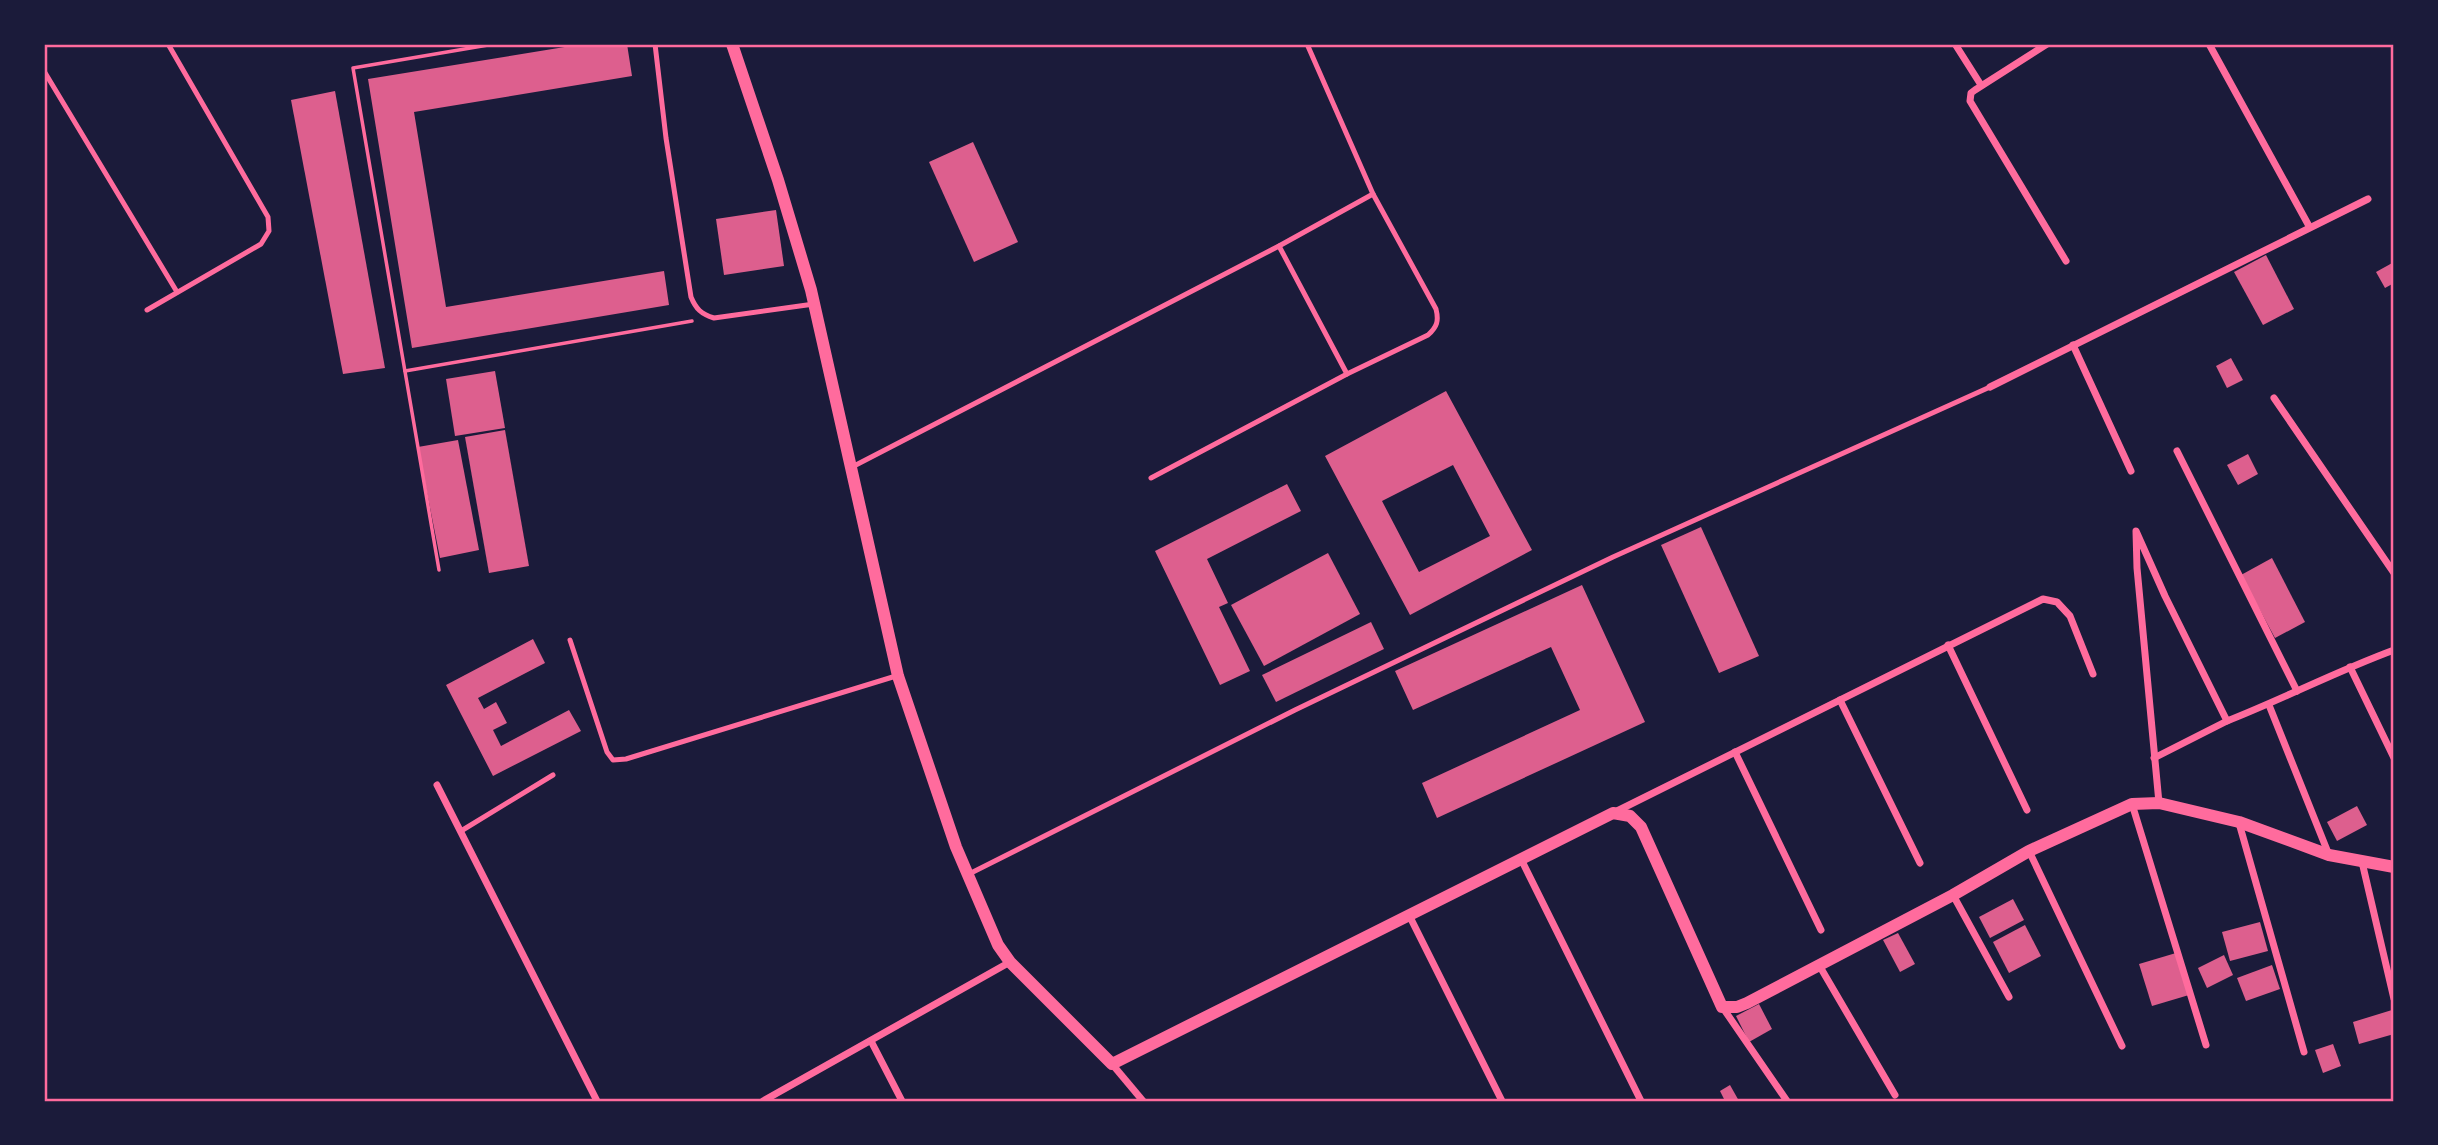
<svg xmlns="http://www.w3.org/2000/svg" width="2438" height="1145" font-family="Georgia,serif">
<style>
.building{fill:#dd5f8e;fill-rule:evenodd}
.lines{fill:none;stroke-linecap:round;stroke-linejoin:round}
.path{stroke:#ff6b9d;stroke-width:3.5}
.service{stroke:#ff6b9d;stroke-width:5}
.minor{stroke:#ff6b9d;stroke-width:7}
.tertiary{stroke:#ff6b9d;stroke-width:12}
.neatline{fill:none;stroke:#ff6b9d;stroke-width:2.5}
</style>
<rect width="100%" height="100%" fill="#1b1b3a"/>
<g class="building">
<polygon points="583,44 627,44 632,76 414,112 446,307 664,271 669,305 412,348 368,79"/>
<polygon points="335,91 385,368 343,374 291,100"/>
<polygon points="973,142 1018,242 974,262 929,162"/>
<polygon points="776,210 784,266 724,275 716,219"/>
<polygon points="2266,255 2294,309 2263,325 2234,272"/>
<polygon points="2394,262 2394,283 2385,288 2376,272"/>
<polygon points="2231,358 2243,380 2227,388 2216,366"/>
<polygon points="495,371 505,428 455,436 446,379"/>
<path d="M1446,391L1532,550L1410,615L1325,456ZM1453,465L1490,536L1419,572L1382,501Z"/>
<polygon points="505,430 529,566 489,573 465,437"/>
<polygon points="458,440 479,550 440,558 418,447"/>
<polygon points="2248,454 2258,474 2238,485 2227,465"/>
<polygon points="1287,484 1301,511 1207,559 1228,603 1219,607 1250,671 1220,685 1155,551"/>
<polygon points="1701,527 1759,656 1719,673 1661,545"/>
<polygon points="1328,553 1360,614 1264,666 1231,605"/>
<polygon points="2272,558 2305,622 2275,638 2241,575"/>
<polygon points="1582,585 1645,722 1437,818 1422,783 1580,710 1551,647 1413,710 1395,671"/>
<polygon points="1371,622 1384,649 1276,702 1262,675"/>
<polygon points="533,639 545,663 478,698 484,709 496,702 507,723 493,730 501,746 569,710 581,731 493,776 446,685"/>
<polygon points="2357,806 2367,825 2337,841 2327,822"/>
<polygon points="2013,899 2024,920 1990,938 1979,917"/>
<polygon points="2260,922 2268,951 2230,961 2222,932"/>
<polygon points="2025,925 2041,956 2009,973 1993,942"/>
<polygon points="1898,933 1915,964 1900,972 1883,940"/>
<polygon points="2176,953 2189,995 2152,1006 2139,964"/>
<polygon points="2224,955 2233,975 2207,988 2198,968"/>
<polygon points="2272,965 2280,989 2246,1001 2237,978"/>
<polygon points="1759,1004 1772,1029 1749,1042 1736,1016"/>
<polygon points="2392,1010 2394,1034 2359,1044 2353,1022"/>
<polygon points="2333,1044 2341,1066 2323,1073 2315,1050"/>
<polygon points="1730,1085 1739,1101 1725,1101 1720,1091"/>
</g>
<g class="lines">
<g class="path">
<polyline points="405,371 692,321"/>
<polyline points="439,570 353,68 494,44"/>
</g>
<g class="service">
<path d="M655,44L666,138L691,297C696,309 701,314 714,318L814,304"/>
<polyline points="1307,44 1373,194"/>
<polyline points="44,71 177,292"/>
<polyline points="1279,246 1347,374"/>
<polyline points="147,310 261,244 269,231 268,217 168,44"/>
<path d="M852,467L1279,246L1373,194L1436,309C1439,321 1437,327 1428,335L1347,374L1151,478"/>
<polyline points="570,640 607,752 613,760 626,759 896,676"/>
<polyline points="461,831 553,775"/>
<polyline points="969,874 1295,710 1613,557 1990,387"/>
</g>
<g class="minor">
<polyline points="1955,44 1981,85"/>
<polyline points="2047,44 1975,90 1971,93 1970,101 2066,261"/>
<polyline points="2209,44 2309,226"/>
<polyline points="2073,345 2131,471"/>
<polyline points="1990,387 2368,199"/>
<polyline points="2274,398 2394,573"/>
<polyline points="2177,451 2297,691"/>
<polyline points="1948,645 2027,810"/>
<polyline points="2350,667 2394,758"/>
<polyline points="1840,700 1920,863"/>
<polyline points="2269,705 2329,855"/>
<polyline points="1735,752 1821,930"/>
<polyline points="2154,758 2227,721"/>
<polyline points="437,785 597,1101"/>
<path d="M2159,803L2137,568L2136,531L2165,596L2227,721C2283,699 2337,671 2394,650"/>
<polyline points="2132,804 2206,1045"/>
<polyline points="1617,811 2043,599 2057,602 2070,616 2093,674"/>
<polyline points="2239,823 2304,1052"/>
<polyline points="2029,851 2122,1046"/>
<polyline points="1521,859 1641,1101"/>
<polyline points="2362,862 2394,999"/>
<polyline points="1953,895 2009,997"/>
<polyline points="1409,915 1502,1101"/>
<polyline points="1819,965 1895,1095"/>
<polyline points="1723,1008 1787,1101"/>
<polyline points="871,1041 902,1101"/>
<polyline points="1112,1064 1143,1101"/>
<polyline points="763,1101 1010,962"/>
</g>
<polyline class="tertiary" points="732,44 778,180 811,290 898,676 956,847 998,945 1010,962 1112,1064 1613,813 1630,816 1641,827 1722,1007 1737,1007 1747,1003 1953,895 2029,851 2132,804 2159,803 2239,822 2329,855 2394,867"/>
</g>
<rect width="2438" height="1145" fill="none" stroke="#1b1b3a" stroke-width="91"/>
<rect x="46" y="46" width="2346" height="1054" class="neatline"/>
</svg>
